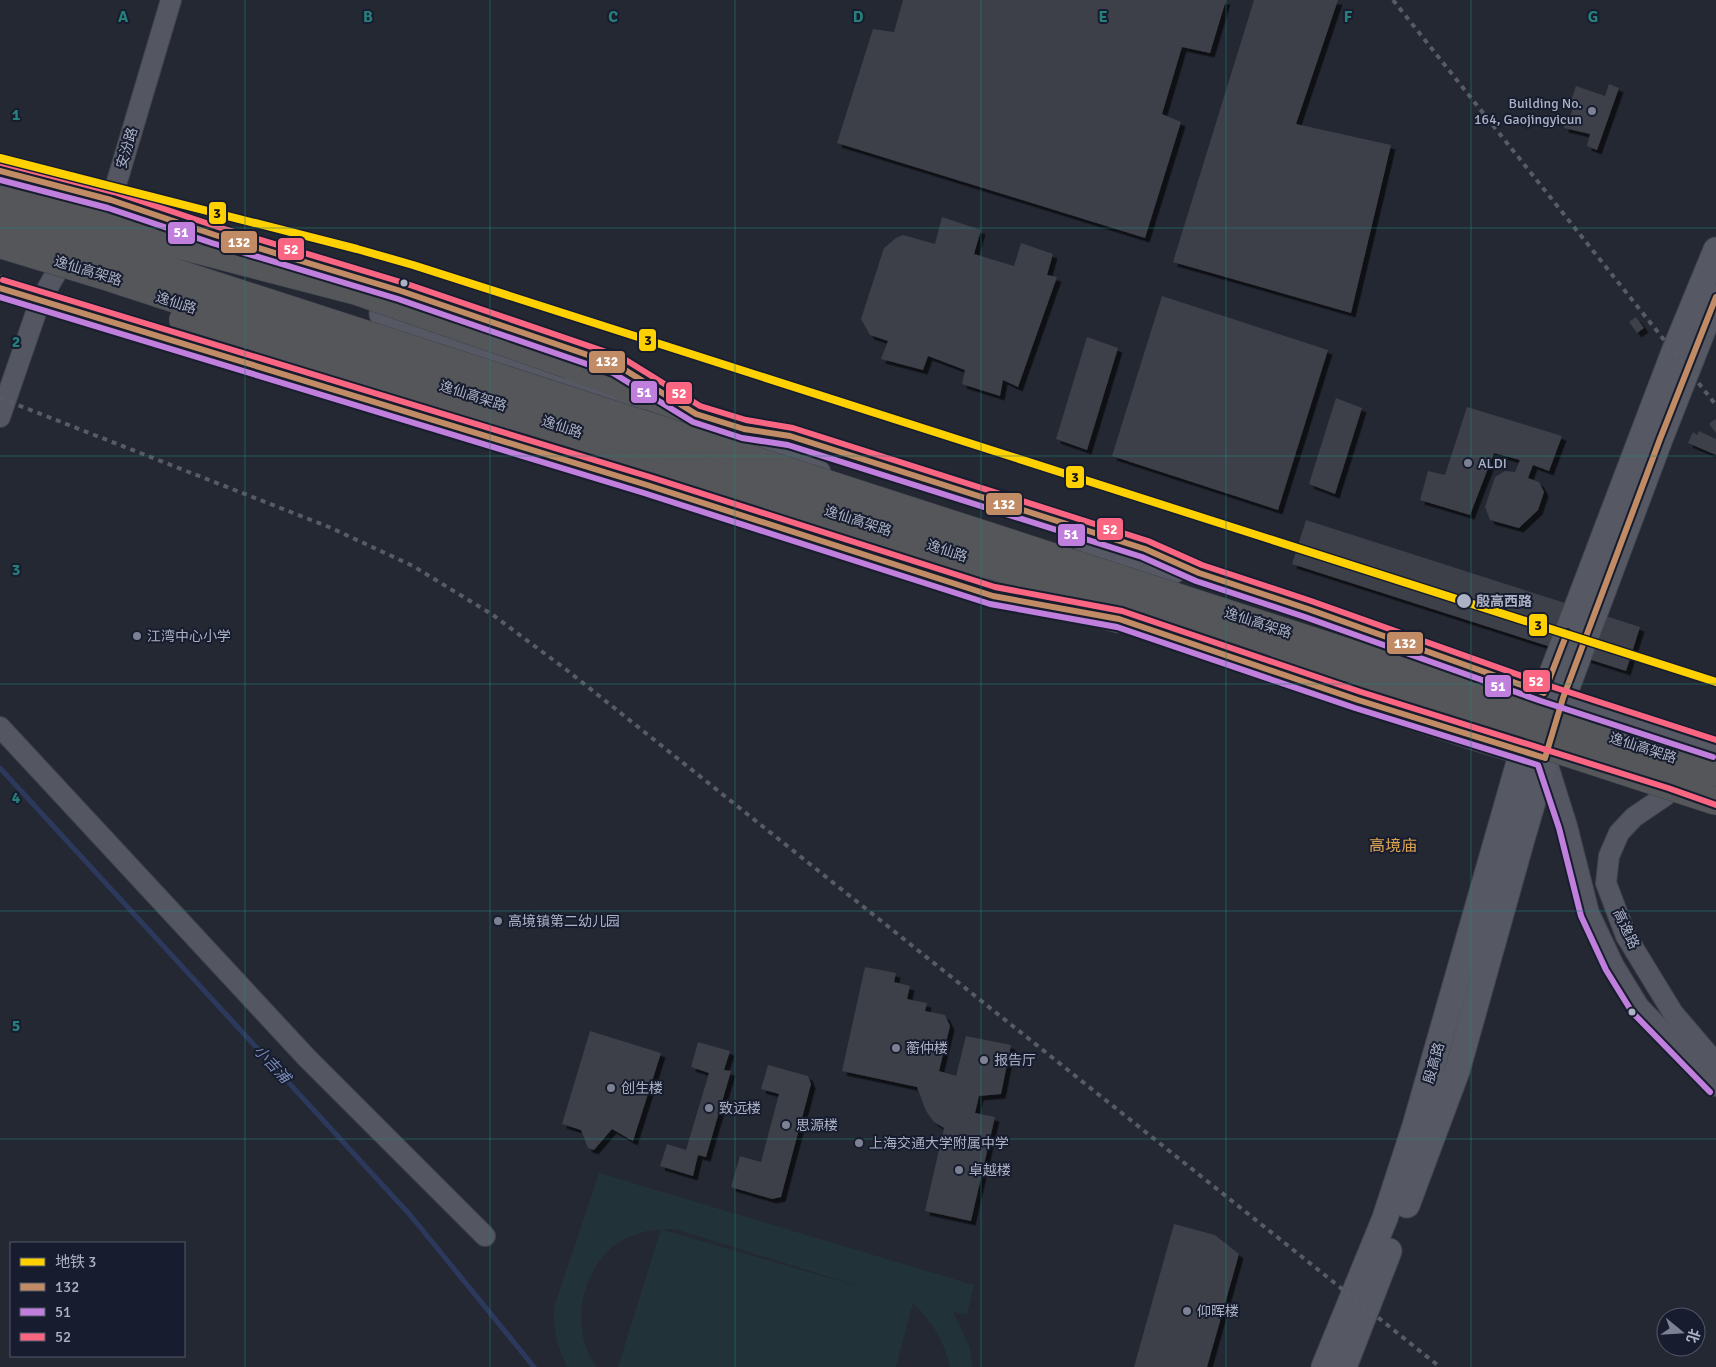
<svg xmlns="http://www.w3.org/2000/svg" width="1716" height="1367" font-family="Signika,'Noto Sans SC',sans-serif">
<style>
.green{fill:#213239;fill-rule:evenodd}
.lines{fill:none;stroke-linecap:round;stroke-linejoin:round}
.stream{stroke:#2d395c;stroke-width:5}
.building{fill:#3c3f49;filter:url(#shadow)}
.minor-casing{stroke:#40434c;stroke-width:22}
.major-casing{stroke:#414550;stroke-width:27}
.highway-casing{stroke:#40444f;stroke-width:29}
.minor{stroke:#545762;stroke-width:20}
.major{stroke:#565963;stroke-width:25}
.highway{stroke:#54565a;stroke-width:28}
.rail{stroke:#575b64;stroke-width:4;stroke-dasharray:5 5;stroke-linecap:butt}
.highway-bridge-casing{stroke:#40444f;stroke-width:29;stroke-linecap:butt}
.highway-bridge{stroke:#54565a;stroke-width:28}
.bus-1-casing{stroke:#171d2e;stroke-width:10}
.bus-2-casing{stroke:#171d2e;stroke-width:10}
.bus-3-casing{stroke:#171d2e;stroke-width:10}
.bus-1{stroke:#c18c65;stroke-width:6}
.bus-2{stroke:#c07fdc;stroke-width:6}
.bus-3{stroke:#fa6682;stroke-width:6}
.metro-1-casing{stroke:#171d2e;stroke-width:11}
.metro-1{stroke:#ffd100;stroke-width:8}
.grid{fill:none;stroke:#277f7b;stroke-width:1;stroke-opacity:0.55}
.poi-dot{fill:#7c8293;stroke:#171d2e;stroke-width:2}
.bus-dot{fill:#acb2c6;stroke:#171d2e;stroke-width:2}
.labels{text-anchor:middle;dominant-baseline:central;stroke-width:4;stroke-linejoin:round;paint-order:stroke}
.poi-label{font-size:14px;fill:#acb2c6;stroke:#171d2e;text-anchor:start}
.street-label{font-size:14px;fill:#acb2c6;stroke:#171d2e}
.stop-label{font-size:14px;font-weight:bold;fill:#acb2c6;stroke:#171d2e;text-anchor:start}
.water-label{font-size:15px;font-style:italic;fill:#798ab6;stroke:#171d2e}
.quarter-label{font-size:16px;fill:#dda351;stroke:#171d2e}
.grid-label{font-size:16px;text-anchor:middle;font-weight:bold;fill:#277f7b;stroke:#171d2e;stroke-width:4;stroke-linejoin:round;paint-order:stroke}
.line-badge{stroke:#171d2e;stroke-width:2}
.badge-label{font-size:14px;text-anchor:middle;font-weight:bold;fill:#fff}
.pale-badge-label{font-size:14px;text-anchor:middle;font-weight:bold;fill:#111}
</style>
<defs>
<filter id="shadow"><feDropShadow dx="4.5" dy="4.5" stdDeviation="0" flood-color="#0009"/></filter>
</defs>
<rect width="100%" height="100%" fill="#242833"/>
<path class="green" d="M599,1173L974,1285L967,1315L953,1312L969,1346L973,1367H950C944,1341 932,1321 913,1303L896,1367H618L661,1229C642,1231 622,1237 608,1251C579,1280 571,1333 597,1367H567C557,1344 553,1333 554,1307ZM663,1229H675L871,1290L663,1230Z"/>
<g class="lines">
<polyline class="stream" points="0,768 411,1216 534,1367"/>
</g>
<g class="building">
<polygon points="903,0 1226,0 1210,53 1182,47 1162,114 1181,122 1145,238 837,143 873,29 894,32"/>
<polygon points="1254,0 1338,0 1296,124 1391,145 1351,313 1173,262"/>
<polygon points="1609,84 1619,88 1597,150 1587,146 1590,134 1564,128 1565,121 1569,121 1575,101 1571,101 1576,86 1605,96"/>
<polygon points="942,217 981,230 974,254 1014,266 1021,243 1053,254 1047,275 1057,277 1018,387 1003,380 1000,396 962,384 965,370 928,356 923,370 881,359 888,341 870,335 861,319 884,248 896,238 903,235 935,244"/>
<polygon points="1162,296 1328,350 1278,510 1112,456"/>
<polygon points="1636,317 1644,328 1637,333 1629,322"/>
<polygon points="1087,337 1118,348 1087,450 1056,439"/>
<polygon points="1336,398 1362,408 1335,494 1309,484"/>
<polygon points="1467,407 1562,436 1549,471 1533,465 1528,478 1539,482 1544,492 1538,510 1519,528 1490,520 1485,507 1495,477 1505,471 1515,472 1520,460 1494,453 1470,515 1420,500 1428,471 1445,475"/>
<polygon points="1715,419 1716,421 1716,433 1709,424"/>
<polygon points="1699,431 1716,439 1716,455 1688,443 1693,432 1697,435"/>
<polygon points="1306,520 1640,627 1626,671 1292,564"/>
<polygon points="865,967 896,973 894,982 910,986 907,999 927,1003 925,1011 945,1015 950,1026 939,1071 956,1076 966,1036 1011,1045 1001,1094 979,1096 975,1113 995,1117 971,1221 925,1211 944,1128 934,1122 926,1111 917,1087 842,1071"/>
<polygon points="590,1031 661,1053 633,1141 612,1129 594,1150 588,1148 581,1130 562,1124"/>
<polygon points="698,1042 730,1051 724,1070 731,1071 706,1157 698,1155 693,1176 660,1166 667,1144 686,1150 709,1073 691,1067"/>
<polygon points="768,1065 808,1076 811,1084 781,1197 772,1199 731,1187 740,1156 761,1162 779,1094 761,1089"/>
<polygon points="1174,1224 1215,1235 1239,1254 1207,1367 1134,1367"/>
</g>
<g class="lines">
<g class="minor-casing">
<g id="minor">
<polyline points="107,215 171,0"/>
<polyline points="0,417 40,301 69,251"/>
<polyline points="0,727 307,1058 485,1236"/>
<polyline points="1545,756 1567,826 1589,913 1614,966 1639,1007 1716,1086"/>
<polyline points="1665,796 1634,817 1619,833 1609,856 1606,883 1626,936 1673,1013 1716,1063"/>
</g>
</g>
<g class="major-casing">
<g id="major">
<polyline points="0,171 111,200 215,235 401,291 617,365 660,391"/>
<polyline points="0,288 349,394"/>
<polyline points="382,314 608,394 635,400"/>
<polyline points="676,409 696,414 744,429 790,436 1145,549 1199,573 1308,609 1544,693 1716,749"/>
<polyline points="754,435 810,470 818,473"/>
<polyline points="1086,555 1113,563 1175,570"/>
<polyline points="1249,663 1470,736 1546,759"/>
<polyline points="1407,1205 1457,1071 1522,839 1563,698 1660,439 1716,297"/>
<polyline points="1324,1367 1385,1218 1415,1126 1522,752 1674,352 1716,250"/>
<polyline points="1344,1367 1389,1251"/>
</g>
</g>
<g class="highway-casing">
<g id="highway">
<polyline points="570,365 696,414"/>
<polyline points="974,580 1005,590 1119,619"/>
</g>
</g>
<use href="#minor" class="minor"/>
<use href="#major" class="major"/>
<use href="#highway" class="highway"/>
<g class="rail">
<polyline points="1393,0 1716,405"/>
<polyline points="0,398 329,527 413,566 493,615 568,671 1440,1367"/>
</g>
<g class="highway-bridge-casing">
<g id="highway-bridge">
<polyline points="0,198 357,291 570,365"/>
<polyline points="0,216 1716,772"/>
<polyline points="0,244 106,276 1716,801"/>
<polyline points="183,320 363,387 639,472 974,580"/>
</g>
</g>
<use href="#highway-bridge" class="highway-bridge"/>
<g class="bus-1-casing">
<g id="bus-1">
<polyline points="0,171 111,200 215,235 401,291 617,365 696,414 744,429 790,436 1145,549 1199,573 1308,609 1544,693 1567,633"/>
<polyline points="0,288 647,485 993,596 1119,619 1358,700 1545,758 1563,698 1660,439 1716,297"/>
</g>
</g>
<g class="bus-2-casing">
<g id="bus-2">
<polyline points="0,180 108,208 212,243 398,299 613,373 693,422 742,438 788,445 1142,557 1196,581 1305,617 1541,701 1713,757"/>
<polyline points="0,297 644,493 990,604 1117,627 1355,708 1538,765 1559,828 1581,916 1606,970 1632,1012 1710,1092"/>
</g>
</g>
<g class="bus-3-casing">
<g id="bus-3">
<polyline points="2,163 114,192 218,227 404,283 621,357 700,406 746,420 793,428 1148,541 1202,565 1311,601 1547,685 1716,740"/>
<polyline points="3,280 650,477 995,587 1122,611 1361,692 1668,788 1716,805"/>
</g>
</g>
<use href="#bus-1" class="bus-1"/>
<use href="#bus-2" class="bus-2"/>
<use href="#bus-3" class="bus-3"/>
<g class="metro-1-casing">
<polyline id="metro-1" points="0,158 357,249 413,265 1716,682"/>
</g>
<use href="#metro-1" class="metro-1"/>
</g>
<path class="grid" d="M245,0V1367M490,0V1367M735,0V1367M981,0V1367M1226,0V1367M1471,0V1367M0,228H1716M0,456H1716M0,684H1716M0,911H1716M0,1139H1716"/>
<g class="poi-dot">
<circle cx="1592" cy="111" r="5"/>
<circle cx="1468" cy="463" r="5"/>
<circle cx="137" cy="636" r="5"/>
<circle cx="498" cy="921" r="5"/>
<circle cx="896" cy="1048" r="5"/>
<circle cx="984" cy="1060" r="5"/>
<circle cx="611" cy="1088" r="5"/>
<circle cx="709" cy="1108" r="5"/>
<circle cx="786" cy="1125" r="5"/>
<circle cx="859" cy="1143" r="5"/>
<circle cx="959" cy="1170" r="5"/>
<circle cx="1187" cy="1311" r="5"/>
</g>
<g class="bus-dot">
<circle cx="404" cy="283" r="4.5"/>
<circle cx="1464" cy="601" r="8"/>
<circle cx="1632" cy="1012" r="4.5"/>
</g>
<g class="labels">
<g class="poi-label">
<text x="1582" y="103" text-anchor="end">Building No.<tspan x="1582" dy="16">164, Gaojingyicun</tspan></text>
<text x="1478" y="463">ALDI</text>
<text x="147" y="636">江湾中心小学</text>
<text x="508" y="921">高境镇第二幼儿园</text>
<text x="906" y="1048">蘅仲楼</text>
<text x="994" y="1060">报告厅</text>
<text x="621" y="1088">创生楼</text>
<text x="719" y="1108">致远楼</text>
<text x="796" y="1125">思源楼</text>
<text x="869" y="1143">上海交通大学附属中学</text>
<text x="969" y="1170">卓越楼</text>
<text x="1197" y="1311">仰晖楼</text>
</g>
<g class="street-label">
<text transform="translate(127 148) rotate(-73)">安汾路</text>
<text transform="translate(88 271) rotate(17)">逸仙高架路</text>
<text transform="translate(176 303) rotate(18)">逸仙路</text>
<text transform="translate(473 396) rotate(18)">逸仙高架路</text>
<text transform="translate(562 427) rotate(18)">逸仙路</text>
<text transform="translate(858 521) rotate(18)">逸仙高架路</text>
<text transform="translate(947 551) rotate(18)">逸仙路</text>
<text transform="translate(1258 623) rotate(18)">逸仙高架路</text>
<text transform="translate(1643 748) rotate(18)">逸仙高架路</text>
<text transform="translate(1626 929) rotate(65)">高逸路</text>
<text transform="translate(1434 1063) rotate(-74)">殷高路</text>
</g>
<g class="stop-label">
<text x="1476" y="601">殷高西路</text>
</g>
<g class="water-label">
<text transform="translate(272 1064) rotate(47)">小吉浦</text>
</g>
<g class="quarter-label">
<text x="1393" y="846">高境庙</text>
</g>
</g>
<g class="grid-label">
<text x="123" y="22">A</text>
<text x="368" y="22">B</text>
<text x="613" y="22">C</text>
<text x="858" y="22">D</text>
<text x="1103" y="22">E</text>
<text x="1348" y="22">F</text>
<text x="1593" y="22">G</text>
<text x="16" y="120">1</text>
<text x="16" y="347">2</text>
<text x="16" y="575">3</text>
<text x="16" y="803">4</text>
<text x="16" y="1031">5</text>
</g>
<g class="line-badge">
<rect x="208" y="201" width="19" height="24" rx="5" fill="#ffd100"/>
<rect x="167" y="221" width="29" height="24" rx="5" fill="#c07fdc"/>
<rect x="220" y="230" width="38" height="24" rx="5" fill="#c18c65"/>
<rect x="277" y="237" width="28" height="24" rx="5" fill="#fa6682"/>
<rect x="638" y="328" width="19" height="24" rx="5" fill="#ffd100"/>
<rect x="588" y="350" width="38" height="24" rx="5" fill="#c18c65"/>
<rect x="630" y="380" width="28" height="24" rx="5" fill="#c07fdc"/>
<rect x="665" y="381" width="28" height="24" rx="5" fill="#fa6682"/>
<rect x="1065" y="465" width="20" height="24" rx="5" fill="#ffd100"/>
<rect x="985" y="492" width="38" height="24" rx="5" fill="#c18c65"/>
<rect x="1096" y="517" width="28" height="24" rx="5" fill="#fa6682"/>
<rect x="1057" y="523" width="29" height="24" rx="5" fill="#c07fdc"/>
<rect x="1528" y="613" width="20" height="24" rx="5" fill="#ffd100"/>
<rect x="1386" y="631" width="38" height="24" rx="5" fill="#c18c65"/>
<rect x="1522" y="669" width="29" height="24" rx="5" fill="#fa6682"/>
<rect x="1484" y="674" width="28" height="24" rx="5" fill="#c07fdc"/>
</g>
<g class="badge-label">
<text x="181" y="237">51</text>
<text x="239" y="247">132</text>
<text x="291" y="254">52</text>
<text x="607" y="366">132</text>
<text x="644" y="397">51</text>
<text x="679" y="398">52</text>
<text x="1004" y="509">132</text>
<text x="1110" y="534">52</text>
<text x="1071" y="539">51</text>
<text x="1405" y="648">132</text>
<text x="1536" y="686">52</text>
<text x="1498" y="691">51</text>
</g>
<g class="pale-badge-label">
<text x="217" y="218">3</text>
<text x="648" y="345">3</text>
<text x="1075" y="482">3</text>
<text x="1538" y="630">3</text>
</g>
<rect x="10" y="1242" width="175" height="115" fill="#171d2e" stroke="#53596b"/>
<rect x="20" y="1258" width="25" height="8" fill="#ffd100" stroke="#53596b"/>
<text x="55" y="1267" font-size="15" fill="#acb2c6">地铁 3</text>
<rect x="20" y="1283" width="25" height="8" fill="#c18c65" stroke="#53596b"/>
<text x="55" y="1292" font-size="15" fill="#acb2c6">132</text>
<rect x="20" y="1308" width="25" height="8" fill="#c07fdc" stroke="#53596b"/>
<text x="55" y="1317" font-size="15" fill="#acb2c6">51</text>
<rect x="20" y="1333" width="25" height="8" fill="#fa6682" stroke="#53596b"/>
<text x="55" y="1342" font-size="15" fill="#acb2c6">52</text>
<g transform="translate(1681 1332) rotate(108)"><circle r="24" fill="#171d2e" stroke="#53596b"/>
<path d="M0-4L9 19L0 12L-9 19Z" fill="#7c8293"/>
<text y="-8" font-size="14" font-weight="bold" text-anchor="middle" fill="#acb2c6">北</text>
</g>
</svg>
